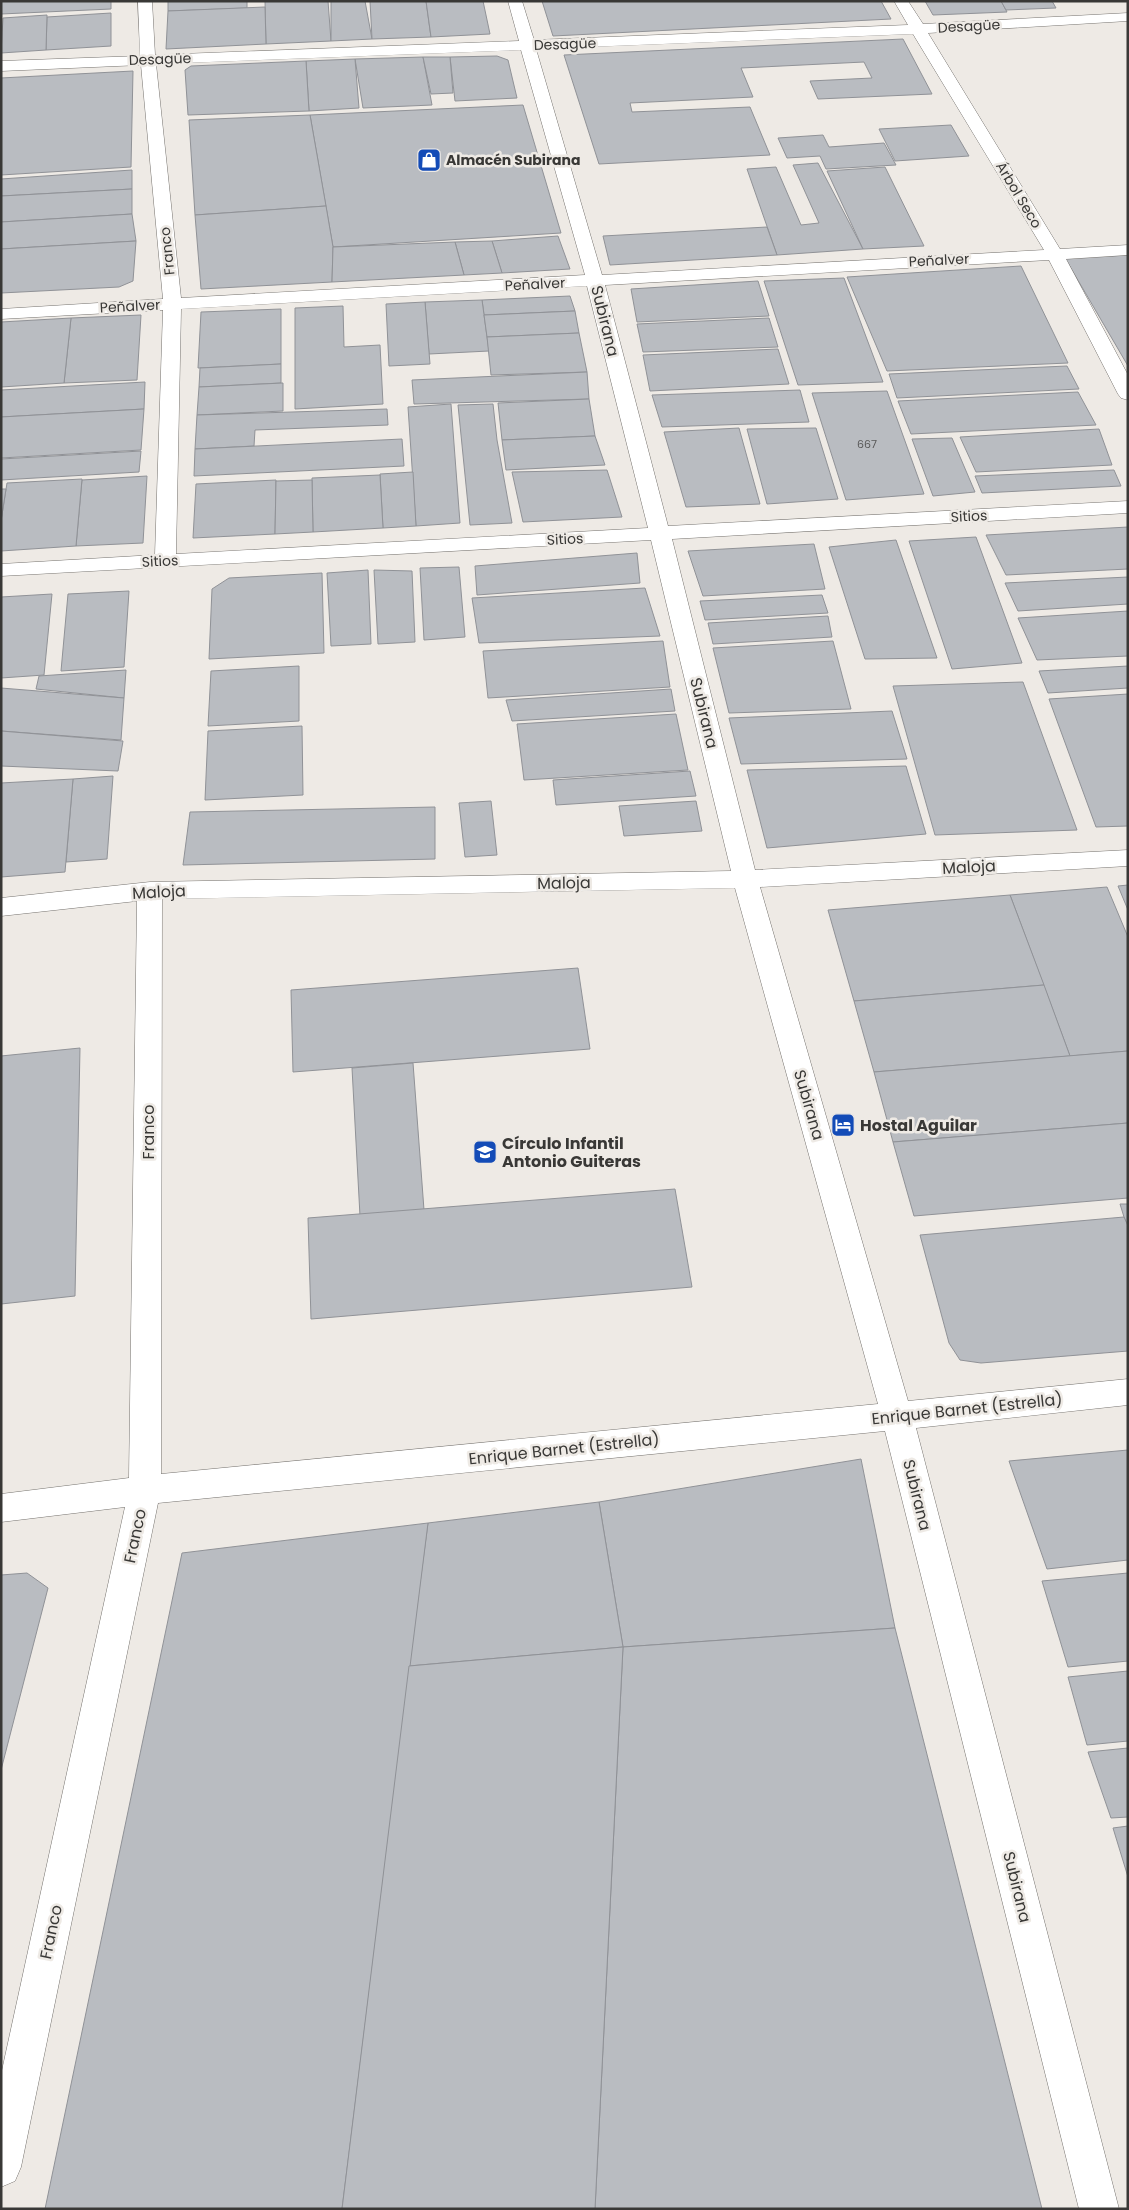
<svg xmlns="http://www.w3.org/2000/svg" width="1129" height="2210" font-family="Poppins,sans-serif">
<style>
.building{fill:#b9bcc1;stroke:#909297}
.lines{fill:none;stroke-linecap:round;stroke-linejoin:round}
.minor-casing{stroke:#76736f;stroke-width:1}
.minor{fill:#fff;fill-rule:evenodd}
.labels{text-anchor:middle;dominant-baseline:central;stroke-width:5;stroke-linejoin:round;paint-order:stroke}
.far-number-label{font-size:11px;fill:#595959}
.far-street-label{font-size:14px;fill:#393836;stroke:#eeeae5}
.far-poi-label{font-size:14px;font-weight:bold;fill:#393836;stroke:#eeeae5;text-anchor:start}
.street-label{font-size:16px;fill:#393836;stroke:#eeeae5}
.poi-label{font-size:16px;font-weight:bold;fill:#393836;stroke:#eeeae5;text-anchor:start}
</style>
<rect width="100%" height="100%" fill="#eeeae5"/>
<g class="building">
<polygon points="1,1 111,1 111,9 1,14"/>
<polygon points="168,1 247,1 247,8 168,11"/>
<polygon points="265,1 328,1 331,41 266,44"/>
<polygon points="331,1 365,1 372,39 331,41"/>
<polygon points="370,1 426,1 431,37 372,39"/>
<polygon points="426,1 483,1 490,34 431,37"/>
<polygon points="542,1 881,1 891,19 553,36"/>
<polygon points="925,1 1001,1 1007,12 933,15"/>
<polygon points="1001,1 1052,1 1056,8 1006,10"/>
<polygon points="265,7 266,44 166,49 168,11"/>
<polygon points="111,13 111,46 46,50 47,17"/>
<polygon points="47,15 46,50 1,53 3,18"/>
<polygon points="903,39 932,94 818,99 810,81 872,78 864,62 741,68 753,97 630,103 632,112 750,107 770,155 599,164 564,55"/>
<polygon points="497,56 508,60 517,98 455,101 450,57"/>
<polygon points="423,57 432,105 363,108 355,59"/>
<polygon points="423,57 450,57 453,93 431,94"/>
<polygon points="355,59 359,108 309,111 306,61"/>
<polygon points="306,61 309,111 188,115 185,70 191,66"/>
<polygon points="133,71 131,167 1,175 1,78"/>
<polygon points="523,105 561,233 333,247 310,115"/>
<polygon points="310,115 326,206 195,215 189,120"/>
<polygon points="951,125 969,156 895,161 879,129"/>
<polygon points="823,135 829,147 884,143 896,165 826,169 820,156 787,158 778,138"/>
<polygon points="818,163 863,249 777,255 747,169 776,167 801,225 819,223 793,165"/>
<polygon points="885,167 924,246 863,249 827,171"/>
<polygon points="132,170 132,189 1,196 1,179"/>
<polygon points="132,189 132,214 1,222 1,196"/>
<polygon points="326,206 333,247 332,282 201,289 195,215"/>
<polygon points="132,214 136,241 1,249 1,222"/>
<polygon points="767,227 777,255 610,265 603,236"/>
<polygon points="558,236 570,269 502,273 492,241"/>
<polygon points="136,241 133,281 119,287 1,293 1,249"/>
<polygon points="492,241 502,273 464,275 455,242"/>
<polygon points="455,242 464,275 332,282 333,247"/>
<polygon points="1128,255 1128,366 1065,258"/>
<polygon points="1021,266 1068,363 887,371 847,277"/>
<polygon points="844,278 883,382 798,385 764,281"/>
<polygon points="758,281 769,316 637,322 631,289"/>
<polygon points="570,296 575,311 484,315 482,300"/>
<polygon points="482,300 489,351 429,354 425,302"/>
<polygon points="425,302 430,364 389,366 386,304"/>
<polygon points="343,306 344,347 380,345 383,404 295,409 295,308"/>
<polygon points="281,309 281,364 198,368 201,312"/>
<polygon points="575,311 579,333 487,337 484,315"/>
<polygon points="141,315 137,380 64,383 71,318"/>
<polygon points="71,318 64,383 1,387 1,322"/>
<polygon points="769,318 778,347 643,352 637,324"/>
<polygon points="579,333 587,372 491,375 487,337"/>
<polygon points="778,349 789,384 650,391 643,355"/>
<polygon points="281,364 281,383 199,387 200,368"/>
<polygon points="1067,366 1079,389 897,398 889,374"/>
<polygon points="587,372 589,399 414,404 412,380"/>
<polygon points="145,382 144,409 1,417 1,390"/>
<polygon points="283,383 283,411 197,415 199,387"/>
<polygon points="800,390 809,422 662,427 652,395"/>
<polygon points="887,391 924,494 846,500 812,393"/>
<polygon points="1078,392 1096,425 911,434 898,401"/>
<polygon points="589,399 595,436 502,440 498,403"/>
<polygon points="451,404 460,523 416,526 408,407"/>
<polygon points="493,404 497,440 512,523 470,525 458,405"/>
<polygon points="144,409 141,450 1,458 1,417"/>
<polygon points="387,409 388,425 255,430 254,446 195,449 197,415"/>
<polygon points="739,428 760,504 686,507 664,432"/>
<polygon points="816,428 838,499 767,504 747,429"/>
<polygon points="1099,429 1112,465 976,472 960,437"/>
<polygon points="595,436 605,465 506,470 502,440"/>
<polygon points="952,438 975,492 933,496 912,439"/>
<polygon points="402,439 404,466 194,476 195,449"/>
<polygon points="141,451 139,472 1,480 1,459"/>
<polygon points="607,470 622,517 523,522 512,472"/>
<polygon points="1114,470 1121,486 982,493 975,476"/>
<polygon points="413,472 416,526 383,528 380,474"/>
<polygon points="380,475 383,528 313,532 312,478"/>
<polygon points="147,476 143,543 76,546 82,480"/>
<polygon points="82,479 76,546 1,551 1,521 7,483"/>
<polygon points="276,480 275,534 193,538 196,484"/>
<polygon points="312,480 313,532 275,534 276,481"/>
<polygon points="1,489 6,489 1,521"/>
<polygon points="1128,527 1128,569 1006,575 986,535"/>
<polygon points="976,537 1022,663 952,669 909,541"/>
<polygon points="896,540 937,658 865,659 829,547"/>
<polygon points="814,544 825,589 703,596 688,551"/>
<polygon points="637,553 640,583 477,595 475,566"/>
<polygon points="459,567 465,637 424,640 420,568"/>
<polygon points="368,570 371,644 331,646 327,573"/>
<polygon points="374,570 412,571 415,642 378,644"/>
<polygon points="322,573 324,653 209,659 212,589 229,578"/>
<polygon points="1128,577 1128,604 1018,611 1005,583"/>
<polygon points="645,588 660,636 479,643 472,598"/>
<polygon points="129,591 124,667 61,671 68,594"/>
<polygon points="52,594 44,675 1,678 1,597"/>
<polygon points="822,595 828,613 705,620 700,601"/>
<polygon points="1128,611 1128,656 1037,660 1018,618"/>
<polygon points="828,616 832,637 713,644 708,623"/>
<polygon points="663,641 670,687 488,698 483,651"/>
<polygon points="833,641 851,709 729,713 713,648"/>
<polygon points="299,666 299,721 208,726 211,671"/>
<polygon points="1128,666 1128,688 1048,693 1039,671"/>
<polygon points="126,670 124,698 36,689 39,676"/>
<polygon points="1023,682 1077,830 935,835 893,686"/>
<polygon points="1,688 124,698 121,740 1,731"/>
<polygon points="671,689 675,711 512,721 506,700"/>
<polygon points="1128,694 1128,826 1096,827 1049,699"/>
<polygon points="892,711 907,759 741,764 729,718"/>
<polygon points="676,714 688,770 524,780 517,724"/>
<polygon points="302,726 303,795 205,800 208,731"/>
<polygon points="1,731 123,741 118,771 1,766"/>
<polygon points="906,766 926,834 767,848 747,770"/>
<polygon points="690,771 696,796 556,805 553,780"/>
<polygon points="113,776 107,859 66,862 73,779"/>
<polygon points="73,779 65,872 1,877 1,783"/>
<polygon points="491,801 497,855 465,857 459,803"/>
<polygon points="696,801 702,831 624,836 619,806"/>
<polygon points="435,807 435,859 183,865 190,812"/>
<polygon points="1128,885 1128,910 1118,886"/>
<polygon points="1107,887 1128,937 1128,1051 1070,1056 1010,895"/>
<polygon points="1010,895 1044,985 854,1001 828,910"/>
<polygon points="578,968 590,1049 293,1072 291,990"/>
<polygon points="1044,985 1070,1056 874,1072 854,1001"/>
<polygon points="80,1048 75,1296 1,1304 1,1056"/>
<polygon points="1128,1051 1128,1123 893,1142 874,1072"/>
<polygon points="413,1063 424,1210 360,1216 352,1068"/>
<polygon points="1128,1123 1128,1198 914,1216 893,1142"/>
<polygon points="675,1189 692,1287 311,1319 308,1218"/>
<polygon points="1120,1204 1128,1204 1128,1226 1124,1217"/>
<polygon points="1124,1217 1128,1226 1128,1351 981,1363 960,1360 949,1343 920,1235"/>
<polygon points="1128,1450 1128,1560 1047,1569 1009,1461"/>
<polygon points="861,1459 895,1628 623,1647 599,1502"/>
<polygon points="599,1502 623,1647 409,1666 428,1523"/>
<polygon points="428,1523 342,2209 45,2209 182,1553"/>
<polygon points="27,1573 48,1588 1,1770 1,1575"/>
<polygon points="1128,1573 1128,1661 1068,1667 1042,1581"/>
<polygon points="895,1628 1042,2209 595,2209 623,1647"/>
<polygon points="623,1647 595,2209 342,2209 409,1666"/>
<polygon points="1128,1671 1128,1741 1087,1745 1068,1677"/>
<polygon points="1128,1748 1128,1817 1111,1818 1088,1752"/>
<polygon points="1128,1826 1128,1877 1113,1828"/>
</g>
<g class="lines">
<g class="minor-casing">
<path id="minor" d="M138,1H152L155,55L519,41L508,1H522L534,40L908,25L894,1H908L923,24L1128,13V21L928,33L1060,249L1128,245V255L1066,259L1128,375V400L1121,398L1118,394L1049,260L605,285L668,526L1128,501V513L672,539L755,870L1128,850V866L760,887L908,1401L1128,1379V1405L916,1428L1119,2209H1079L885,1431L158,1503L21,2167L15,2181L1,2187V2075L125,1507L1,1522V1494L129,1478L137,901L1,916V898L150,882L731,871L651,540L1,576V564L155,555L163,310L1,319V309L163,299L141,65L1,71V61L140,56ZM913,34L1044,250L602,275L536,49ZM521,50L585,275L181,298L156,64ZM587,286L648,528L176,554L181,309ZM735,888L878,1404L161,1474L162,899Z"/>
</g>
<use href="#minor" class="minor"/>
</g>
<defs>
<g id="shop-square" transform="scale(1.25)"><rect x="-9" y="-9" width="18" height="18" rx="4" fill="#134bb7" stroke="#eeeae5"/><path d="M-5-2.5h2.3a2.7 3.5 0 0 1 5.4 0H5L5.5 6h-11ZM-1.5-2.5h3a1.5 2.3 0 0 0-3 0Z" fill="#fff"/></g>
<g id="hotel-square" transform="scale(1.25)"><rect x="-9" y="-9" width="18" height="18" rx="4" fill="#134bb7" stroke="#eeeae5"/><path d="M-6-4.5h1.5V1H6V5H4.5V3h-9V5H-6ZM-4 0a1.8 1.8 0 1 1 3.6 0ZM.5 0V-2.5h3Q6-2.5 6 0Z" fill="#fff"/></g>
<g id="school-square" transform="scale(1.25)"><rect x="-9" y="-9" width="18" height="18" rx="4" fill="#134bb7" stroke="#eeeae5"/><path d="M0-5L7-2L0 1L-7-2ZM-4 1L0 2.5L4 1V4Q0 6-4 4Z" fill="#fff"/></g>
</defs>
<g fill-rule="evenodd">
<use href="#shop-square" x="429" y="160"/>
<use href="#hotel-square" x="843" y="1125"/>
<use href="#school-square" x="485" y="1152"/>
</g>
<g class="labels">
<g class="far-number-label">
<text x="867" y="444">667</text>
</g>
<g class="far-street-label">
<text transform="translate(969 26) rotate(-3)">Desagüe</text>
<text transform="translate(565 44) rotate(-2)">Desagüe</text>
<text transform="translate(160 59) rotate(-2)">Desagüe</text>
<text transform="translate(1019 195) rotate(59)">Árbol Seco</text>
<text transform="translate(167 251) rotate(-96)">Franco</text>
<text transform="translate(939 260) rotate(-3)">Peñalver</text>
<text transform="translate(535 284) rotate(-3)">Peñalver</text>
<text transform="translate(130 306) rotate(-3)">Peñalver</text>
<text transform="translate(969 516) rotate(-3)">Sitios</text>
<text transform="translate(565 539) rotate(-3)">Sitios</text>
<text transform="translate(160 561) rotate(-3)">Sitios</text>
</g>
<g class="far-poi-label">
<text x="446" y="160">Almacén Subirana</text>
</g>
<g class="street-label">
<text transform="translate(605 321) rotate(76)">Subirana</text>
<text transform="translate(704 713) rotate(76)">Subirana</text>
<text transform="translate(969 867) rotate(-3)">Maloja</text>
<text transform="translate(564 883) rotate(-1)">Maloja</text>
<text transform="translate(159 892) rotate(-3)">Maloja</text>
<text transform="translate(809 1105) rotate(74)">Subirana</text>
<text transform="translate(148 1132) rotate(-90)">Franco</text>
<text transform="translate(967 1409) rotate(-6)">Enrique Barnet (Estrella)</text>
<text transform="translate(564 1449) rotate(-6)">Enrique Barnet (Estrella)</text>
<text transform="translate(917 1495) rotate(76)">Subirana</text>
<text transform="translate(135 1536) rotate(-78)">Franco</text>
<text transform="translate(1017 1887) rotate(76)">Subirana</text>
<text transform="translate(51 1932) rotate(-78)">Franco</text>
</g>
<g class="poi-label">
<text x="860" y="1125">Hostal Aguilar</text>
<text x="502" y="1143">Círculo Infantil<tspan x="502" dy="18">Antonio Guiteras</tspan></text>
</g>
</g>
<rect width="1129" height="2210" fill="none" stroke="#393836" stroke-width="5"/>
</svg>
